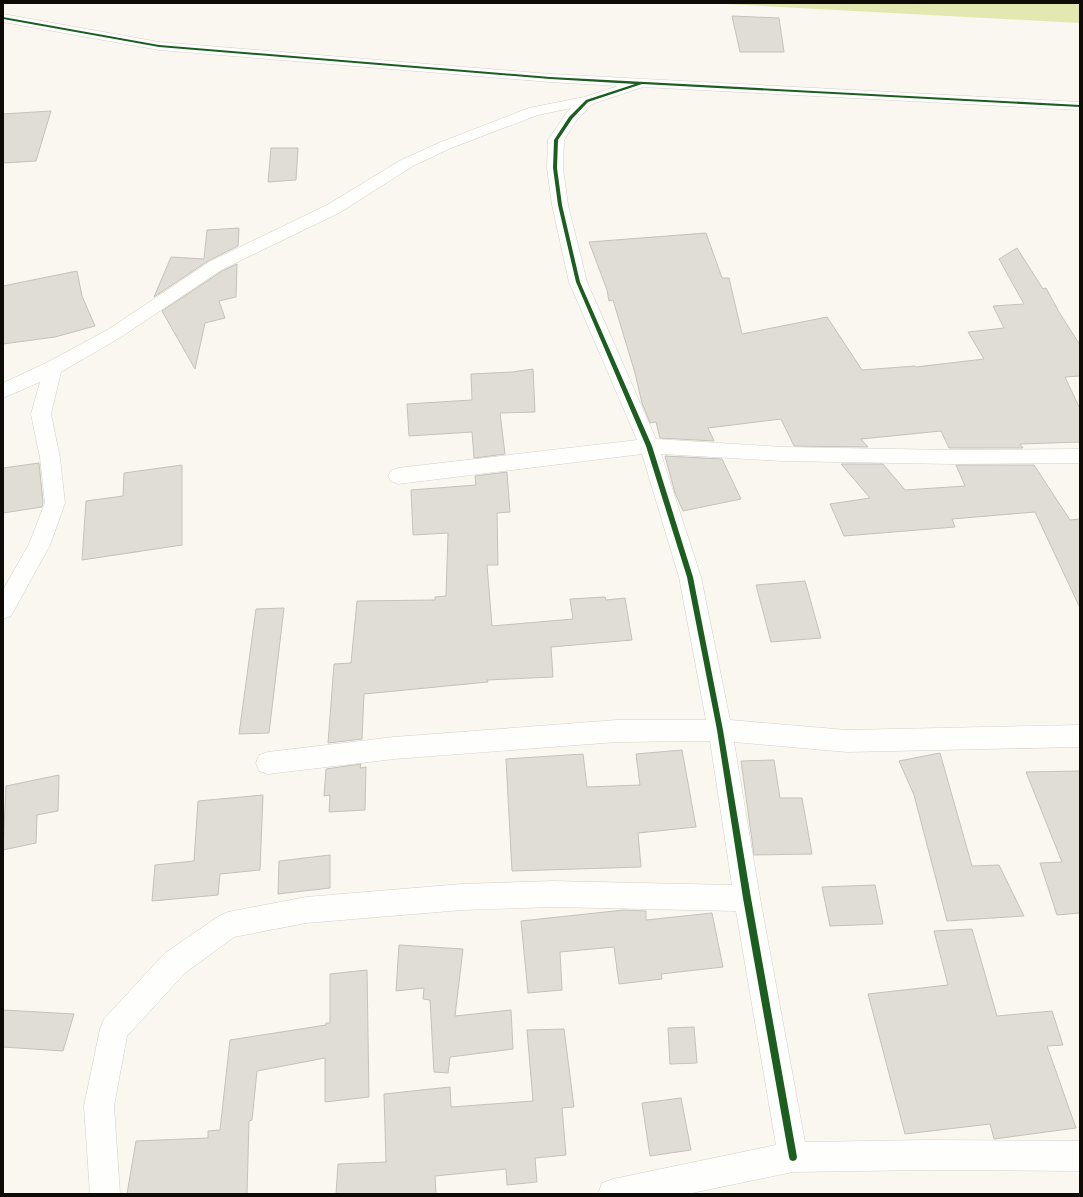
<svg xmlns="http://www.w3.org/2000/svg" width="1083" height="1197" font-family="'Open Sans',sans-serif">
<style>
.green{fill:#e3e7b0}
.building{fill:#e0ddd7;stroke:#c5c2bc}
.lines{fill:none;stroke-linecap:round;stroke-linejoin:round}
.minor-casing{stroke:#d3d0ca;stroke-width:1}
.minor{fill:#fefefd;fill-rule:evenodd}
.cycleway-casing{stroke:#fff;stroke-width:2}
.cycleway{fill:#1b5e20;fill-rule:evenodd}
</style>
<rect width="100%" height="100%" fill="#faf7f1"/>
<polygon class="green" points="707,3 1080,3 1080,23"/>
<g class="building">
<polygon points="732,16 779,18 784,52 740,52"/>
<polygon points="51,111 36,161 3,163 3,114"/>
<polygon points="271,148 298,148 296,180 268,182"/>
<polygon points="239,228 238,246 208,261 154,297 171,257 204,259 207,230"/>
<polygon points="706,233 722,278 729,278 742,334 827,317 862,370 915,366 916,367 984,359 968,332 1004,328 993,306 1024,304 999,259 1017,248 1043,289 1046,288 1059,312 1080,345 1080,376 1065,377 1080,409 1080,442 1020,444 1023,448 949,448 941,431 861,439 868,447 794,446 781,419 708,428 714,441 660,438 656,422 650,423 642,403 635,373 613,300 609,301 607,290 589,242"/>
<polygon points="237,264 236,297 219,301 225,318 205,323 195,369 162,311 222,271"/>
<polygon points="77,271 82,296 95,326 55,337 3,344 3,286"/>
<polygon points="533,369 535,412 500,413 505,454 474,458 472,432 409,436 407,404 472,400 471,374 512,372"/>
<polygon points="665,456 722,459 741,499 683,511 675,493"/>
<polygon points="39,463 43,502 42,507 3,513 3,468"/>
<polygon points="841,464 883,464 905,490 965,486 956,465 1034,465 1070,520 1080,519 1080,608 1035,512 952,519 955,527 844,536 830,504 870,498"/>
<polygon points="182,465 182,545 82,560 86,501 123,496 124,473"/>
<polygon points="507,472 510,512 497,513 498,565 487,565 492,626 573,619 570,599 605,597 606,600 625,598 632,640 551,647 553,677 487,680 488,682 364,694 362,739 328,743 334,664 351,663 357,601 435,600 435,597 446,596 448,533 413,535 411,490 476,485 475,476"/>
<polygon points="805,581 821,638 771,642 756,585"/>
<polygon points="284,608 269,733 239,734 256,609"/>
<polygon points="682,750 696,827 638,833 641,867 512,871 506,759 583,754 587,787 640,785 636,754"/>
<polygon points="940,753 972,866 999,865 1024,916 947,921 914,795 899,761"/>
<polygon points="774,760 780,798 802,798 812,854 754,855 741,761"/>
<polygon points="361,764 360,768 366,767 365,810 329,812 330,795 324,796 326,769"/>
<polygon points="1080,771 1080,913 1057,915 1040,863 1062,862 1026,772"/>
<polygon points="59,775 58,811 37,815 36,843 3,850 6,786"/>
<polygon points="263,795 260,870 220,874 218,895 152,901 155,865 194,861 198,801"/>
<polygon points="330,855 330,888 278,894 279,861"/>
<polygon points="875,885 883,924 830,926 822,887"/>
<polygon points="624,910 646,911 646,920 712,913 723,967 661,974 662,979 619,984 614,947 560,952 562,990 528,993 521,921"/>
<polygon points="972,929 997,1016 1052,1011 1063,1045 1047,1046 1076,1128 994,1139 990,1124 905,1134 868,994 948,985 934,931"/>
<polygon points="399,945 463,949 455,1016 511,1010 513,1049 450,1057 448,1073 434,1072 430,1000 423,999 424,988 396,991"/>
<polygon points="367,970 369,1097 325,1102 325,1058 257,1071 252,1120 249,1121 247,1194 127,1194 136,1141 208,1138 208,1131 220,1130 230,1040 326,1025 326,1023 330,1023 330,974"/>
<polygon points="3,1010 74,1014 63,1051 3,1047"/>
<polygon points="694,1027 697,1063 670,1064 668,1028"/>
<polygon points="564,1029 574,1107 562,1108 566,1155 535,1158 537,1182 507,1185 506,1169 435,1176 436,1194 336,1194 338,1164 386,1162 384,1094 450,1087 451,1107 533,1101 527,1030"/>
<polygon points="681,1098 691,1150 650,1156 642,1103"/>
</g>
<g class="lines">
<g class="minor-casing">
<polygon id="minor" points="3,14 159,42 550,74 1080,102 1080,110 643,87 592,104 576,121 564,140 563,168 568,205 587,282 656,439 782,447 952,450 1080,449 1080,463 952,464 782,461 661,454 701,577 730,720 847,730 1080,725 1080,747 847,752 734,742 760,898 805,1142 928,1140 1080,1141 1080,1171 928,1170 793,1172 687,1194 598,1194 602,1183 613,1179 776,1145 736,911 552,907 462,910 306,923 234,937 185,973 127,1036 114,1106 120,1194 90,1194 84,1106 100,1029 104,1019 165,953 219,916 228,912 306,897 462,884 552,881 732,885 710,741 617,742 394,759 268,774 259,771 256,763 259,755 268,752 394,737 617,720 706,720 679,577 642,454 398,484 391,481 388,476 391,471 398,468 637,440 569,282 552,205 547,168 548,140 565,115 571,108 538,115 451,148 413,166 339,213 221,270 121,337 61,372 51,414 60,458 65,503 50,545 11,616 3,619 3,590 29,544 45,503 40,458 31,414 40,382 3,398 3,383 46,363 109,329 209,262 327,205 401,160 441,142 529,108 584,97 618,86 550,82 159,50 3,22"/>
</g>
<use href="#minor" class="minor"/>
<g class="cycleway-casing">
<polygon id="cycleway" points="3,17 159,45 550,77 1080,105 1080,107 642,84 588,102 572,119 558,140 557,168 562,205 580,282 652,446 693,577 723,730 751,898 797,1157 796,1160 793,1161 790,1160 789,1157 743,898 717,730 687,577 646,446 576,282 558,205 553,168 554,140 569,117 586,100 635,84 550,79 159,47 3,19"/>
</g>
<use href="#cycleway" class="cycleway"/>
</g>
<rect width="1083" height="1197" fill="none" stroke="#0e0b06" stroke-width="8"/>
</svg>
